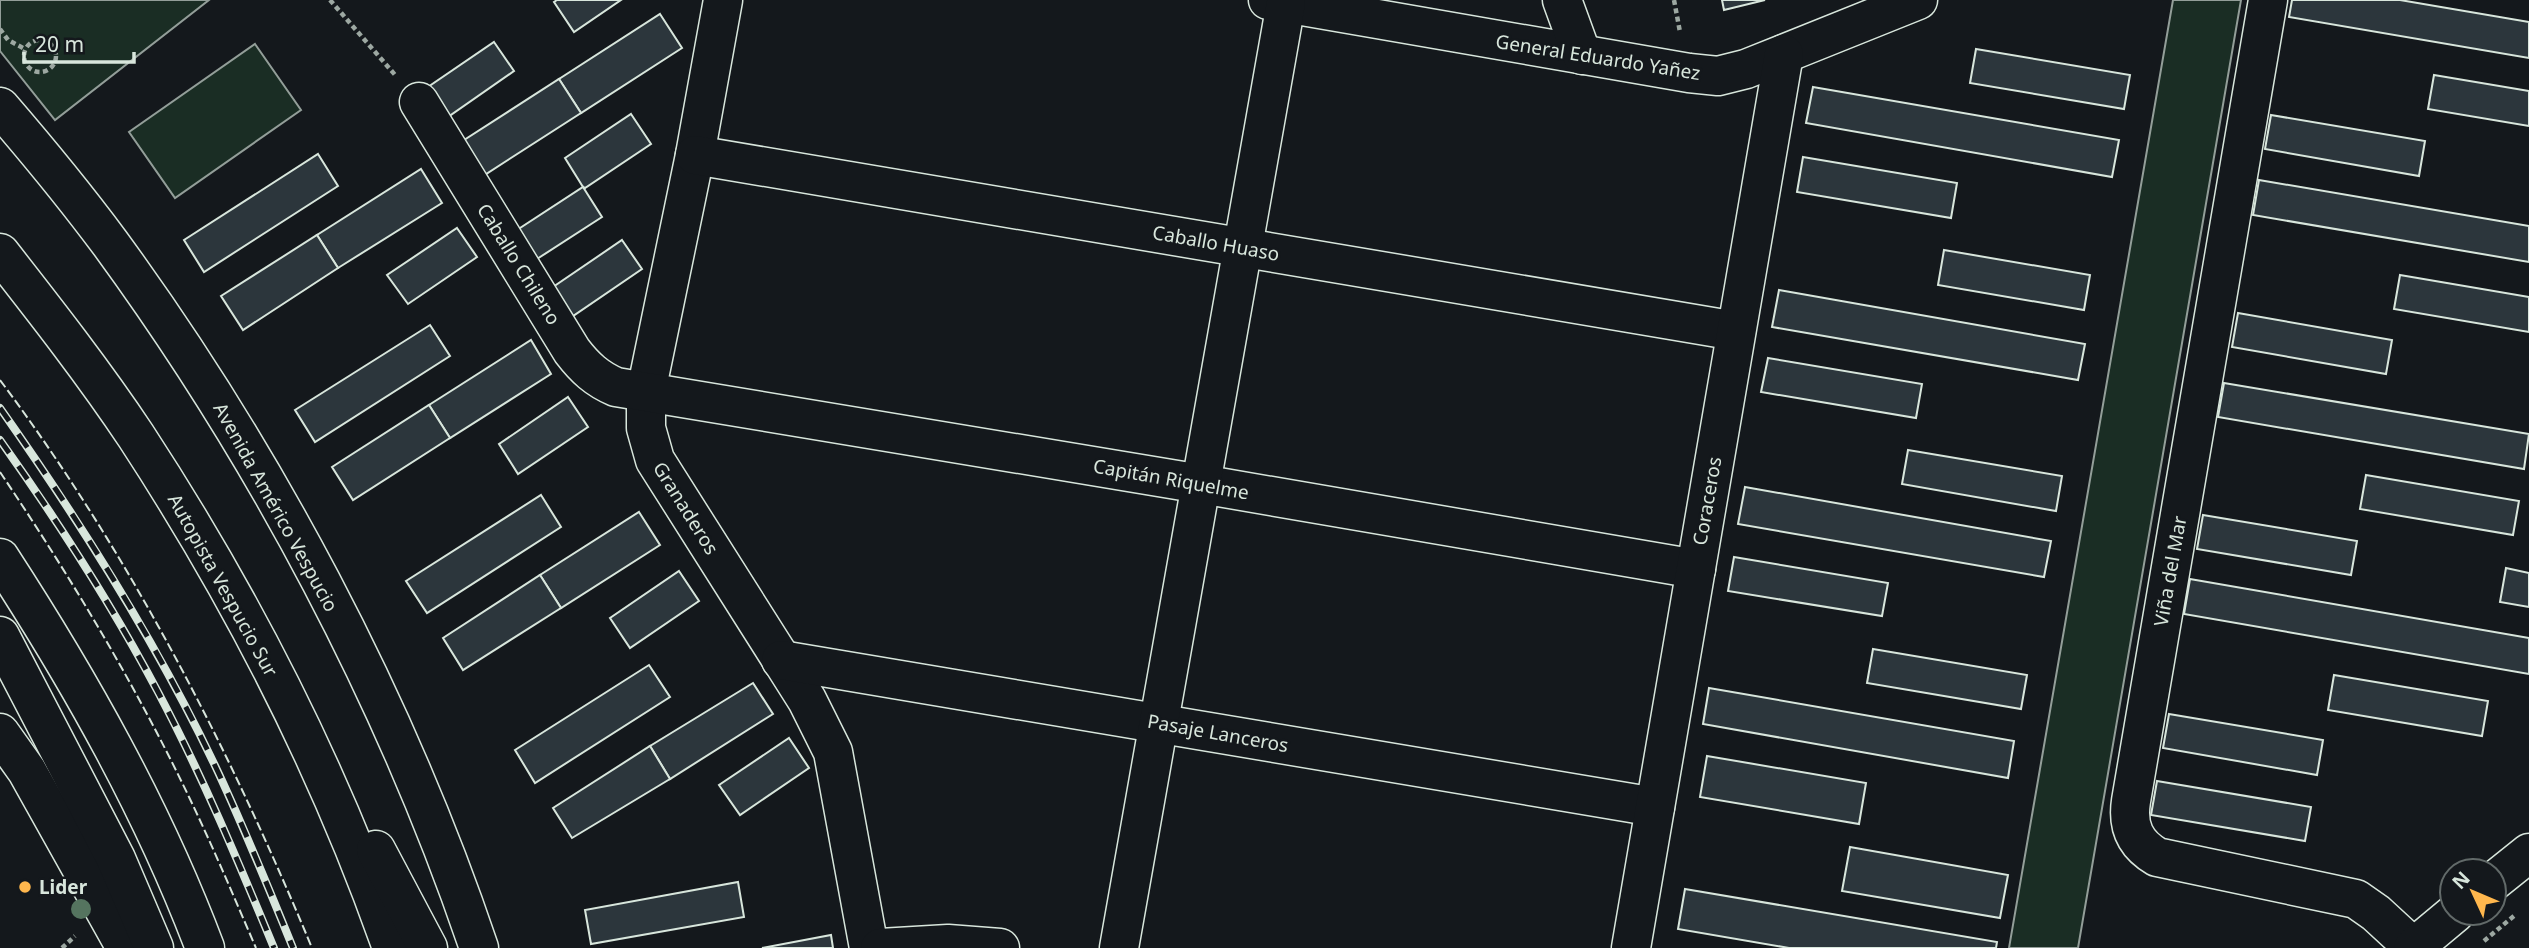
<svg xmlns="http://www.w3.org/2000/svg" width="2529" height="948" font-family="'Noto Sans',sans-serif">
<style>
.green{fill:#1a2d24;stroke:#939e99;stroke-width:2}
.building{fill:#2c363c;stroke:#d8e6dc;stroke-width:2}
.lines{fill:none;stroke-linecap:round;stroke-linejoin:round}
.minor-casing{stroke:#d8e6dc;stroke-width:41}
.major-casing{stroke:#d8e6dc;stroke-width:41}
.highway-casing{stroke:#d8e6dc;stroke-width:41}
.path{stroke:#9da8a2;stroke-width:4.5;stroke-dasharray:5 3.5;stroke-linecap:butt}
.minor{stroke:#14181c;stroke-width:38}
.major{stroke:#14181c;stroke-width:38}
.highway{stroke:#14181c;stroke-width:38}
.rail-casing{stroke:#d8e6dc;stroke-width:8}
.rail{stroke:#14181c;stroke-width:5;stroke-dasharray:16;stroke-linecap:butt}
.fence{stroke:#d8e6dc;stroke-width:2;stroke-dasharray:9 3.5;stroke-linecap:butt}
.tree{fill:#55745f}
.poi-dot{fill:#ffb74d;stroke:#14181c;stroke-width:2.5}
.labels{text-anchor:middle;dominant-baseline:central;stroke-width:5;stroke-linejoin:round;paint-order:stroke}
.street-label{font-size:19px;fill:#d8e6dc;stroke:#14181c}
.poi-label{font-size:19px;font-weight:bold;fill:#d8e6dc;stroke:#14181c;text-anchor:start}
</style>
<rect width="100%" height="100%" fill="#14181c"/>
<g class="green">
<polygon points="0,0 209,0 55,120 0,51"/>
<polygon points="2173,0 2241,0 2078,948 2009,948"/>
<polygon points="255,44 301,110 175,198 129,132"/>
</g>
<g class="building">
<polygon points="557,0 621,0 574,32 554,2"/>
<polygon points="1722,0 1765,0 1724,10"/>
<polygon points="2292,0 2400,0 2529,22 2529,58 2289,17"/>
<polygon points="660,14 682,48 581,113 559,79"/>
<polygon points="494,42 514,71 445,119 425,89"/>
<polygon points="1976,49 2130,75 2124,109 1970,83"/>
<polygon points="2434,75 2529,91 2529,126 2428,109"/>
<polygon points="559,79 581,113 483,176 461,142"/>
<polygon points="1813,87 2119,140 2112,177 1806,123"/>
<polygon points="631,114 651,144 585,188 583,187 565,158"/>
<polygon points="2271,115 2425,141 2419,176 2265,149"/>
<polygon points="318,154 338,186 204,272 184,240"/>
<polygon points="1803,157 1957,183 1951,218 1797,192"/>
<polygon points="421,169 442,203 338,268 317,235"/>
<polygon points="2259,180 2529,226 2529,262 2253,215"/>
<polygon points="583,187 602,217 537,259 517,230"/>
<polygon points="457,228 477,257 408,304 387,275"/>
<polygon points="317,235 338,268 243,330 221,296"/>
<polygon points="622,240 642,269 573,316 553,287"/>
<polygon points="1944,250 2090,275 2084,310 1938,285"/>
<polygon points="2400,275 2529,297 2529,332 2394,309"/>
<polygon points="1779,290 2085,344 2078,380 1772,327"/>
<polygon points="2238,313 2392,340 2386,374 2232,347"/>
<polygon points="430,325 450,356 315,442 295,410"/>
<polygon points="531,340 551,374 450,438 429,405"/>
<polygon points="1768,358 1922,384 1916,418 1761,392"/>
<polygon points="2224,383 2529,434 2524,469 2218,417"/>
<polygon points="568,397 588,427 518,474 499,444"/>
<polygon points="429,405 450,438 353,500 332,467"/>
<polygon points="1908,450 2062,476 2056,511 1902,484"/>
<polygon points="2366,475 2519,501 2513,535 2360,509"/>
<polygon points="1745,487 2051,541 2044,577 1738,524"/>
<polygon points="541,495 561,527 427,613 406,581"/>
<polygon points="639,512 660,545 561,608 540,575"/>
<polygon points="2203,515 2357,541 2351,575 2197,549"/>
<polygon points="1734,557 1888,583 1882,616 1728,591"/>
<polygon points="2506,568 2529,573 2529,607 2500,602"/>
<polygon points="679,571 699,601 630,648 610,618"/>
<polygon points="540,575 561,608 463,670 443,638"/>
<polygon points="2190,579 2529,638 2529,674 2184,614"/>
<polygon points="1873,649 2027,675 2021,709 1867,683"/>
<polygon points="649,665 670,697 535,783 515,750"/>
<polygon points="2334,675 2488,701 2482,736 2328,710"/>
<polygon points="753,683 773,714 670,779 650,746"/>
<polygon points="1709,688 2014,741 2008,778 1703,724"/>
<polygon points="2169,714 2323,740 2317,775 2163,748"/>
<polygon points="789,738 809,768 740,815 719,785"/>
<polygon points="650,746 670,779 572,838 553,808"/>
<polygon points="1707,756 1866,783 1859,824 1700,797"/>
<polygon points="2157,781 2311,807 2305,841 2151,815"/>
<polygon points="1850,847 2008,875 2000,918 1842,891"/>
<polygon points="738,882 744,917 591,944 585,910"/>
<polygon points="1685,889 1997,942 1996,948 1789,948 1678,929"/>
<polygon points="831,935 833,948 762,948"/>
</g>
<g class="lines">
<g class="minor-casing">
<g id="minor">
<polyline points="723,0 695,155 646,392 646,428 655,460 807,700 833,752 869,948"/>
<polyline points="1268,0 1689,73 1718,76 1746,69 1918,0"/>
<polyline points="1562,0 1582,55"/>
<path d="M2268,0L2131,801C2127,827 2135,844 2157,857L2356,899L2376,913L2414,948"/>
<path d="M419,102L572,351C585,368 597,379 616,387L1201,484L1696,569"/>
<polyline points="695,155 1736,331"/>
<polyline points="781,660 1655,807"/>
<polyline points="2494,881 2529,853"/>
<polyline points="880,948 948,944 1000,948"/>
<polyline points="1119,948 1286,3"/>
<polyline points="1631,948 1784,54"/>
<polyline points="2413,948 2455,913"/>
</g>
</g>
<g class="major-casing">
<g id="major">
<path d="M0,107C38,151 75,196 110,243C265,455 395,699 479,948"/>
<polyline points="0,733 27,771 126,948"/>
</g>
</g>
<g class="highway-casing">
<g id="highway">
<path d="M0,253C47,313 94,373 136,436C240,595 329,768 392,948"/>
<path d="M0,558C80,681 153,810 205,948"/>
<polyline points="0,636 116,859 154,948"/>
<polyline points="376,850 428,948"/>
</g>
</g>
<g class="path">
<polyline points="330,0 396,76"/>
<polyline points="1674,0 1680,32"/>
<polyline points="0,29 8,40 25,49"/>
<circle cx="40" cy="56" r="16"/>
<polyline points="2484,941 2515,915"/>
<polyline points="62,948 75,936"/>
</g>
<use href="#minor" class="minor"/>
<use href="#major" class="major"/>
<use href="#highway" class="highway"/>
<g class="rail-casing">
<g id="rail">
<path d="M0,408C81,523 158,644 218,772C245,830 269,889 293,948"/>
<path d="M0,440C57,520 112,605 158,692C202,775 238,861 274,948"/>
</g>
</g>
<use href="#rail" class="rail"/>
<g class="fence">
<path d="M0,380C130,554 229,748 312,948"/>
<path d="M0,472C70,576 135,684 189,797C213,847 234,897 256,948"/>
</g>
</g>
<circle class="tree" cx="81" cy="909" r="10"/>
<circle class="poi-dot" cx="25" cy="887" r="7"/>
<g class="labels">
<g class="street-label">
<text transform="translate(1598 57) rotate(9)">General Eduardo Yañez</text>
<text transform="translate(1216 243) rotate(10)">Caballo Huaso</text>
<text transform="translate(519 264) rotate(58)">Caballo Chileno</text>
<text transform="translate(1171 479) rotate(10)">Capitán Riquelme</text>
<text transform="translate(1707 501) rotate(-80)">Coraceros</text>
<text transform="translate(276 507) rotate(61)">Avenida Américo Vespucio</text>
<text transform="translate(686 508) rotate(58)">Granaderos</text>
<text transform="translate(2170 571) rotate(-80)">Viña del Mar</text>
<text transform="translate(223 585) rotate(61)">Autopista Vespucio Sur</text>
<text transform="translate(1218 733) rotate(10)">Pasaje Lanceros</text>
</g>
<g class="poi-label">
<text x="39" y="887">Lider</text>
</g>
</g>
<g transform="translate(2473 892) rotate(314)"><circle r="33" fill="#14181c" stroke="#626a69" stroke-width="2"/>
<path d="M0-5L12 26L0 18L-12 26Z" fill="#ffb74d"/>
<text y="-10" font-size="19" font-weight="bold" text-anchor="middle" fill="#d8e6dc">N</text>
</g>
<path d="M24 52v10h110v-10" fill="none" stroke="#d8e6dc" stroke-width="3.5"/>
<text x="35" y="52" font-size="21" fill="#d8e6dc" stroke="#14181c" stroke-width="5" paint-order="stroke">20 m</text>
</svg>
